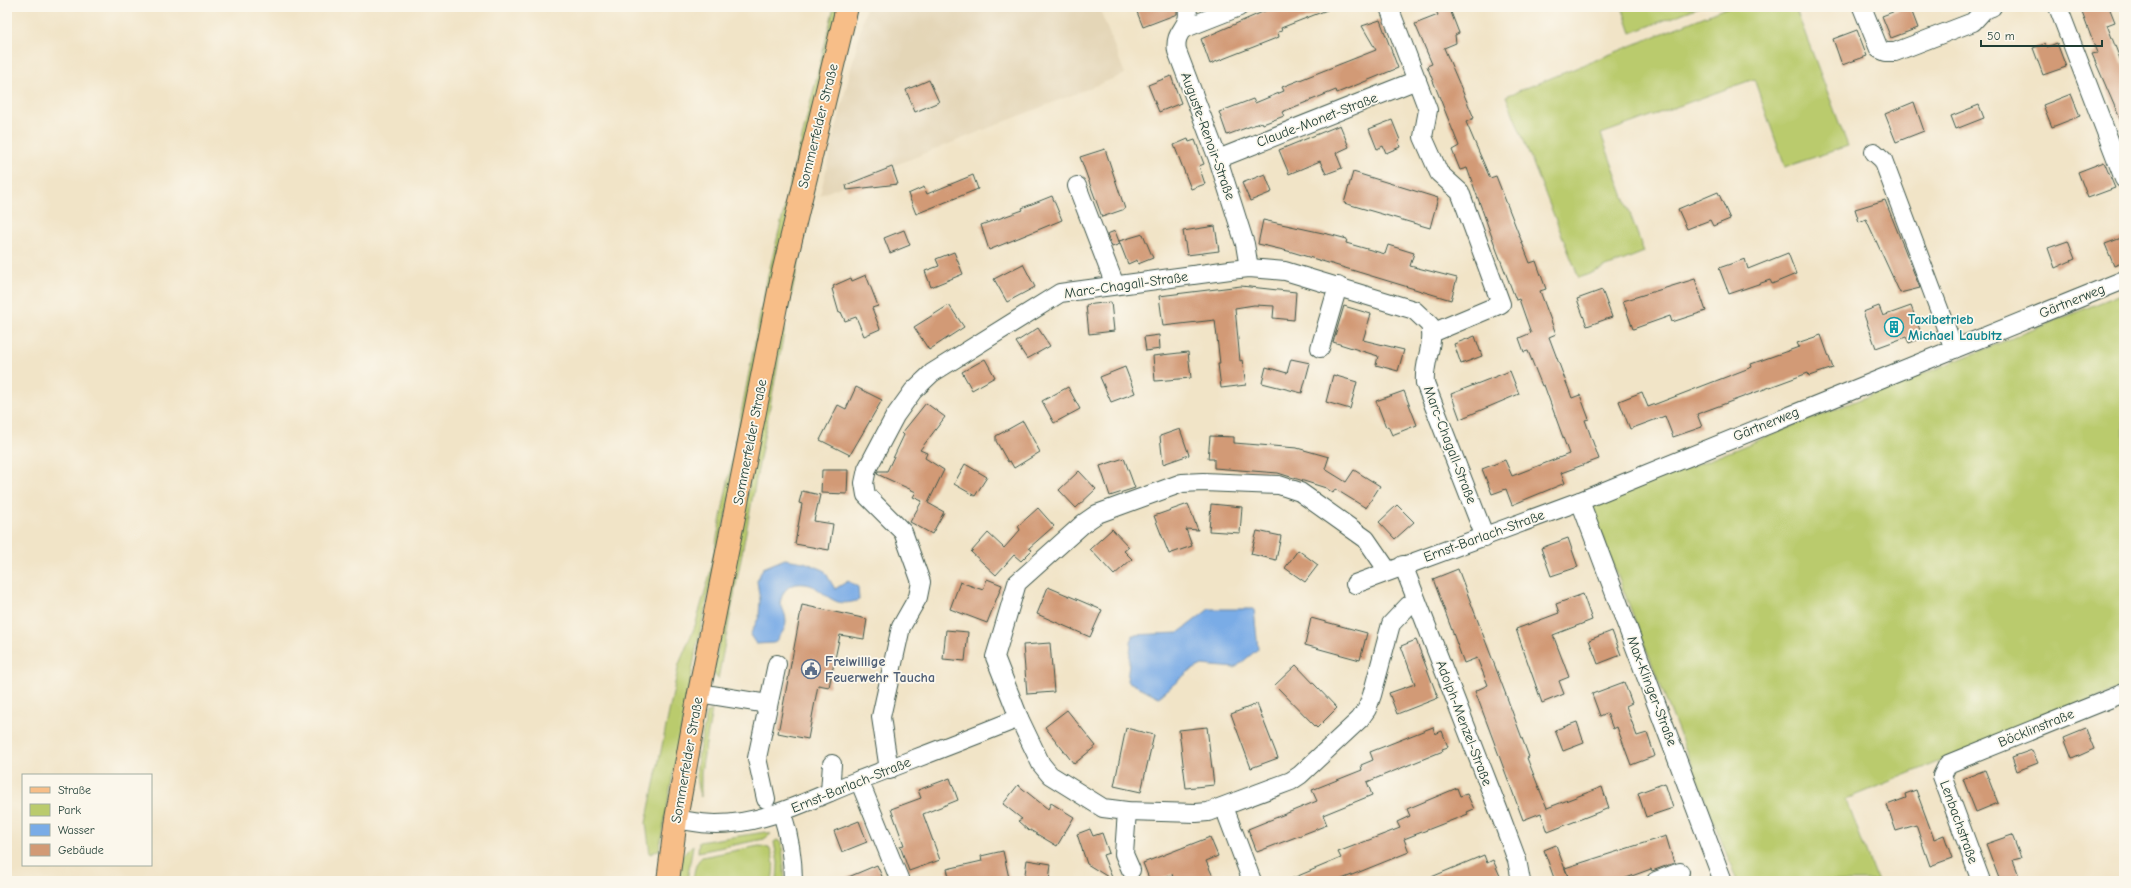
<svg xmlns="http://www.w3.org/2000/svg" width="2131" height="888" font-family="'Comic Neue',sans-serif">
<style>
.built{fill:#e4d6b7}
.green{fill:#bacb6d;stroke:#6c8450}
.water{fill:#7aace6;stroke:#4c748d}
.building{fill:#d29a76}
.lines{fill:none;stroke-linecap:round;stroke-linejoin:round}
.minor-casing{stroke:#3e564a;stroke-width:20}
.major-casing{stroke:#3e564a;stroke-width:24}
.minor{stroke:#fff;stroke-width:18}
.major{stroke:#f7be88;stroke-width:22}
.labels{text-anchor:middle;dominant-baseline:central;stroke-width:3.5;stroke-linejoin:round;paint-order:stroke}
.street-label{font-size:14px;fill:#1f3d34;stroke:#fbf7ec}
.culture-label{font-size:14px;font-weight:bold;fill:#0d838f;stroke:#fbf7ec;text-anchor:start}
.service-label{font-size:14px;font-weight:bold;fill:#4e5e75;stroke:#fbf7ec;text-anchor:start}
</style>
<rect width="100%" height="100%" fill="#fbf7ec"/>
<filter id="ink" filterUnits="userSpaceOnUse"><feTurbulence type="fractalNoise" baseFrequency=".025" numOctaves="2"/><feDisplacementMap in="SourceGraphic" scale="8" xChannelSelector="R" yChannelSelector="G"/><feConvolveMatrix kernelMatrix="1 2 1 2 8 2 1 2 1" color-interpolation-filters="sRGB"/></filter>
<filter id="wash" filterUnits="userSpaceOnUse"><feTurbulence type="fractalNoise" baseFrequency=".012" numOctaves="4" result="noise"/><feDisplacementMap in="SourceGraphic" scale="16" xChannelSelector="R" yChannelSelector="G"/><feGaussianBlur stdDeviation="0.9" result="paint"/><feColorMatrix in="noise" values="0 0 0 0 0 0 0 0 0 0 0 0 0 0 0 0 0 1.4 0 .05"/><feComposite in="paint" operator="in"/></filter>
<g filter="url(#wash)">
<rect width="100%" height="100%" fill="#f1e4c7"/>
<polygon class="built" points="866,7 1099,7 1125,74 820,195"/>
<g class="green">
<polygon points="834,7 839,7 696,650 659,850 650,854 646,823 679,664 695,626 710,574 767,280"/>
<polygon points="1622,7 1699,7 1631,33"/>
<polygon points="1728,7 1795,7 1848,146 1785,167 1754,79 1601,134 1644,252 1579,278 1506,96"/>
<polygon points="810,208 788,310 784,305 806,212"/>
<polygon points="2124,293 2124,687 1846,799 1877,881 1737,881 1590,505 1719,456"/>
<polygon points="785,327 718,679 713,673 779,329"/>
<path d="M712,710L701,772V797C690,775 703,736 707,713Z"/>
<polygon points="765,832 771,834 764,839 698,852 699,842"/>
<polygon points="777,840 782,843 785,881 777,881 778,863 774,842"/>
<polygon points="693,845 687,881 678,881 682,855"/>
<path d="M759,846L769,847C775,856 774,870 772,881H693C694,872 695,863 702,857Z"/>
</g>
<g class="water">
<path d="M785,559L804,562L824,570L835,589L848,581L858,587L859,600C853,602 845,604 838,602C821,596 818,582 797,584C786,585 782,594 780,603C790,622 787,628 774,643L756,644L750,635L759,617L760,600L757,581L763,568Z"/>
<polygon points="1209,609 1254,609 1258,649 1235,668 1202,665 1188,672 1159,697 1127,681 1132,635 1178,633"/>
</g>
<g id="blocks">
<g class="building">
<polygon points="1135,7 1177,7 1177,14 1143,27"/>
<polygon points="1274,7 1332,8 1281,28 1282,31 1278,32 1279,37 1210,64 1201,39"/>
<polygon points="1434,7 1449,7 1459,33 1455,35 1456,43 1444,48 1474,118 1466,122 1490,178 1496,176 1530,263 1536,261 1546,289 1540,291 1556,334 1549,337 1572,398 1580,395 1589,419 1585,420 1599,459 1561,473 1565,483 1512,505 1506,489 1492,494 1482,469 1505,460 1512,476 1569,454 1544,385 1542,386 1528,351 1524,352 1519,338 1531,333 1519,299 1516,300 1497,251 1467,168 1460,170 1452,150 1459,146 1427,66 1432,64 1415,24 1438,15"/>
<polygon points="1906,7 1910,7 1918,28 1891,38 1882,16"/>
<polygon points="2080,7 2109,7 2115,22 2107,25 2124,69 2124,128 2092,54 2097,53"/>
<polygon points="1380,20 1398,68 1337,93 1336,90 1282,112 1284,116 1263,124 1262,122 1227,135 1219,112 1253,99 1255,103 1284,91 1282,87 1376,50 1362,26"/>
<polygon points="1857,30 1867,56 1842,65 1833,39"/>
<polygon points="2057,43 2066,67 2043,75 2033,48 2045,44 2047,47"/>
<polygon points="1171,76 1181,103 1159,112 1148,85"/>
<polygon points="929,80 939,102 915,112 906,90"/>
<polygon points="2071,94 2080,116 2052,127 2043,105"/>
<polygon points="1914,102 1924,131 1896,142 1885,114"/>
<polygon points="1979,105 1984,118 1956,129 1951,116"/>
<polygon points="1392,120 1400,140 1398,141 1400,147 1386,153 1383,146 1377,149 1369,129"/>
<polygon points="1340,125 1349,147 1336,153 1342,168 1326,174 1320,161 1289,174 1279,150"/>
<polygon points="1188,139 1189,142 1195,140 1204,164 1199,166 1205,184 1191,189 1174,145"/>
<polygon points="1105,149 1125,209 1102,217 1080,157"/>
<polygon points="2104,162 2115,188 2088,198 2078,172"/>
<polygon points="892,167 898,184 847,190 846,185"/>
<polygon points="1353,172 1438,198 1430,228 1344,203"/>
<polygon points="1265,174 1272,192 1250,201 1242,183"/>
<polygon points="973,175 978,189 916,214 908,194 924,187 927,194"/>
<polygon points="1718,192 1730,219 1713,226 1710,220 1687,229 1678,209"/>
<polygon points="1052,196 1062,220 989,250 981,225 1023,210 1022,208"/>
<polygon points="1885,200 1920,288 1900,293 1866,219 1859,222 1855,209"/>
<polygon points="1263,220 1332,235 1347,239 1346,243 1385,254 1388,245 1414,253 1410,266 1457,278 1451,300 1292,252 1258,244"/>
<polygon points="1215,226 1219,251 1187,255 1183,231"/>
<polygon points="904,230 910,245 890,253 884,238"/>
<polygon points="1115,231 1120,244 1112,247 1107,234"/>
<polygon points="1143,234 1153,258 1138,264 1137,260 1128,264 1119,241"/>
<polygon points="2124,237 2124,262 2114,266 2105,244"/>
<polygon points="2068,241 2075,259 2055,268 2048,248"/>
<polygon points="954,252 963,274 931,287 925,271 939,266 936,259"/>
<polygon points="1788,253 1796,274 1772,284 1770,280 1729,294 1719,268 1745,259 1748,269"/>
<polygon points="1023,264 1035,287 1007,302 994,279"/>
<polygon points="866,275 878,306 872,308 880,329 864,336 856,317 845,321 841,312 839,313 832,289 834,288 833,286 851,278 852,281"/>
<polygon points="1695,279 1706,311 1672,322 1670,316 1633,329 1623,301"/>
<polygon points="1241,286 1296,292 1294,320 1273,318 1274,306 1254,305 1235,308 1240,361 1242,360 1246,385 1221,388 1218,364 1220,364 1215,320 1163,326 1159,296"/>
<polygon points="1602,290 1612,317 1587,326 1577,299"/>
<polygon points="1111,302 1114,331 1089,334 1086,305"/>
<polygon points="949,305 964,327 929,350 914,327"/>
<polygon points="1344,306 1371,314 1363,340 1404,350 1398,371 1376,365 1378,356 1333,342"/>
<polygon points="1879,306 1883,316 1911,306 1923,338 1909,343 1906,337 1876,348 1863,312"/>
<polygon points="1038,328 1050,346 1027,359 1016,342"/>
<polygon points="1159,335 1160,349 1146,351 1144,337"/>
<polygon points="1821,335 1833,368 1809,376 1808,373 1697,414 1702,427 1673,437 1665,416 1630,429 1619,401 1642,392 1648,407 1752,367 1751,364 1799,347 1797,343"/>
<polygon points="1475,336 1482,356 1461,364 1454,344"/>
<polygon points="1188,352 1191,378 1155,381 1153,356"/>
<polygon points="985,359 995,377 972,390 962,372"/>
<polygon points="1291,359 1310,363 1302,393 1262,383 1266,367 1287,373"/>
<polygon points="1125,367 1135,393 1111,402 1100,377"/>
<polygon points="1510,371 1519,394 1460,419 1451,394"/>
<polygon points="1333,375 1357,382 1350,409 1326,402"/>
<polygon points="856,387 882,400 850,455 820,440 838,405 846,409"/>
<polygon points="1068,387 1080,409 1054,423 1042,401"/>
<polygon points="1404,391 1417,425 1392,435 1388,426 1386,427 1376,401"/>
<polygon points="926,403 945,417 920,450 927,453 925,458 944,470 928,503 944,512 932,534 910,522 922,501 913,497 916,492 877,474 878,471 887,471 904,435 902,433"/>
<polygon points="1023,421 1040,452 1014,468 1010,461 1008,462 996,441 996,436"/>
<polygon points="1180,429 1189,455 1163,464 1160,436"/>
<polygon points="1210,436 1234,437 1234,443 1297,448 1329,457 1325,469 1346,482 1354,470 1380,486 1366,508 1335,489 1333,493 1326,488 1278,473 1214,468 1214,459 1208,459"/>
<polygon points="1124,458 1135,488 1110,496 1100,466"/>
<polygon points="965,464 987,477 975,496 954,484"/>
<polygon points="822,470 848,470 847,494 821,493"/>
<polygon points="1079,471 1096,489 1076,508 1059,490"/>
<polygon points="802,491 820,495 814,521 833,524 829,550 795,544 802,504 799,503"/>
<polygon points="1188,504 1198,530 1186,529 1192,546 1169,554 1154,516"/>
<polygon points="1211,504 1242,507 1240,533 1209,531"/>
<polygon points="1397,505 1414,522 1395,539 1379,522"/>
<polygon points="1038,508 1054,526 1029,548 1032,550 1021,561 1014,555 996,575 971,552 988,533 1004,548 1020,530 1018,526"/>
<polygon points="1112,529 1129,547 1124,551 1132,559 1114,575 1090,549"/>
<polygon points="1257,531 1281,536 1276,560 1251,554"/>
<polygon points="1568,538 1578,567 1551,576 1541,548"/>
<polygon points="1298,550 1318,565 1305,582 1285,568"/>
<polygon points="1458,569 1506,695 1529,757 1527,758 1547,808 1602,787 1609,808 1548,832 1541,813 1523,820 1475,691 1488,685 1477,658 1464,663 1433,579"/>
<polygon points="987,579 1002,585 987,623 950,609 960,582 983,590"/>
<polygon points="1048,587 1102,610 1090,637 1037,614"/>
<polygon points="1583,594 1592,620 1553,635 1569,677 1559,681 1564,694 1542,703 1516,629 1559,613 1556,604"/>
<polygon points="802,605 867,619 864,639 840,635 829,687 818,685 808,739 778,733"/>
<polygon points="1311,618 1367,633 1360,660 1305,645"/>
<polygon points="946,630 968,632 965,661 943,659"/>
<polygon points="1612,631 1621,655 1598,664 1589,640"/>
<polygon points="1416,640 1438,698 1397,714 1389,693 1415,684 1401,646"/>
<polygon points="1050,643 1054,692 1027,694 1023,645"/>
<polygon points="1296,665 1337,708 1317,728 1275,685"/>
<polygon points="1624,682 1632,703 1626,706 1637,736 1647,733 1655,756 1631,765 1617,727 1613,729 1607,713 1600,716 1592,694"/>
<polygon points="1257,704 1278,758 1251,768 1231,714"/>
<polygon points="1067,710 1096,746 1074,764 1045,727"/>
<polygon points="1577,722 1584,743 1563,751 1555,730"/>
<polygon points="1207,727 1214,785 1186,788 1179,730"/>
<polygon points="1433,727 1435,734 1442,731 1448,747 1442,749 1443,751 1367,782 1372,795 1323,815 1327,825 1257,852 1248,829 1317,801 1312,790 1362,770 1361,765 1373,760 1370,752"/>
<polygon points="1126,728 1154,735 1141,792 1114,786"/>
<polygon points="2086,729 2094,749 2072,759 2064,738"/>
<polygon points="2032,750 2038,763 2017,771 2012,757"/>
<polygon points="1985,770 1998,803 1976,812 1963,779"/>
<polygon points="950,778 958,800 923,814 940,860 909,871 900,846 904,845 891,809 921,798 918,790"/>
<polygon points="1665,783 1673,808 1646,817 1638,793"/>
<polygon points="1018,785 1048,809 1051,803 1074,817 1057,846 1030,830 1029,831 1018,821 1022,819 1003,804"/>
<polygon points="1457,788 1460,796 1467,794 1474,809 1467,812 1468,814 1404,839 1409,852 1337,881 1286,881 1341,858 1338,852 1400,828 1397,822 1410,816 1407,809"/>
<polygon points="1916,790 1934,839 1944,835 1952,858 1930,866 1916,825 1896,831 1887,805 1906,798 1905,794"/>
<polygon points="859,821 867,842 842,852 834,831"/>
<polygon points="1090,829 1093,836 1102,833 1109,853 1103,855 1113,880 1087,864 1077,834"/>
<polygon points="2012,835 2021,858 2013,860 2021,881 2000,881 1986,844"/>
<polygon points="1666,836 1674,863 1652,871 1651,869 1618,881 1570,881 1565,868"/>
<polygon points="1210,837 1218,856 1206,861 1215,881 1174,881 1172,874 1157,881 1150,881 1143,863"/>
<polygon points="1556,845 1568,877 1555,881 1544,850"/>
<polygon points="1003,851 1009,878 995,881 950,881 947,869 982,861 981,856"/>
<polygon points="1484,855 1487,863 1493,860 1500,876 1488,881 1422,881"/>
<polygon points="1027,860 1051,864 1049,881 1024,881"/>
<polygon points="877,865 884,881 839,881"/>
</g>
</g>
</g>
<g filter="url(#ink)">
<use href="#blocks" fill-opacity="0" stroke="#3e564a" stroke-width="1"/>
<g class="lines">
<g class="minor-casing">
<g id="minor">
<path d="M1187,7C1192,29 1173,29 1177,51L1218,159L1245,244L1249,268"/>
<polyline points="1390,7 1390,10 1428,110 1423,137 1439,173 1460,192 1501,304 1432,333"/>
<polyline points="1862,7 1879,49 1886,52 1895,52 1973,22 1984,10 1992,7"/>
<polyline points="2058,7 2124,179"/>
<polyline points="1183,29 1239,7"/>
<polyline points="1874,152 1883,160 1954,349"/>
<polyline points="1218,159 1417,80"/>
<polyline points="1077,186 1115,285"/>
<polyline points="1320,348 1338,286"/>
<polyline points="1580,501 1723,881"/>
<polyline points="1403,565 1498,809 1517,860 1521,881"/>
<polyline points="1388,571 1366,539 1300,492 1279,485 1203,482 1182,483 1097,514 1084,523 1017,583 995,657 1019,718 1041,764 1050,775 1103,808 1127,811 1196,813 1208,812 1291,781 1300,775 1360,719 1367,709 1372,695 1391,624 1408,606 1416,601"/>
<polyline points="1355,584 1580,501 2124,280"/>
<polyline points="699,693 768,704"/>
<path d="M889,770L881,717L901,627L918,597L921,582L903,532L866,495L864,483L867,469L895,416L913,391L932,373L1060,293L1230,270L1249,268L1285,271L1414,310L1430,325C1435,345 1423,362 1425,383L1485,537"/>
<polyline points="859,780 900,881"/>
<polyline points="830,792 832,764"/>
<polyline points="766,799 757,758 777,664"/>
<polyline points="1224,807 1252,881"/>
<polyline points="1127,811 1124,854 1131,870"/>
<path d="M782,813C789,835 793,857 793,881"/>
<path d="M676,819C689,821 702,824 716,824C766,824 811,799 857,781C911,760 965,740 1019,718"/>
<polyline points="1656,881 1680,872"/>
<polyline points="1981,881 1942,776 1948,764 2124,693"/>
</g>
</g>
<g class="major-casing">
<polyline id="major" points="668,881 676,819 699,693 781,281 847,7"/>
</g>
<use href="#minor" class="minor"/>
<use href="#major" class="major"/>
</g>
</g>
<defs>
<g id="building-ring" transform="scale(1)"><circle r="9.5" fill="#fbf7ec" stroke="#0f9aa8" stroke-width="1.5"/><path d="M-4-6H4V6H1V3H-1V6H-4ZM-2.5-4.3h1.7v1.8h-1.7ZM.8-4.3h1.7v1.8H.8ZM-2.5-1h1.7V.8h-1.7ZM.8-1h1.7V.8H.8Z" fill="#0f9aa8"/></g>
<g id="civic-ring" transform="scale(1)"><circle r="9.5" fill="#fbf7ec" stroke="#5c6f8a" stroke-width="1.5"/><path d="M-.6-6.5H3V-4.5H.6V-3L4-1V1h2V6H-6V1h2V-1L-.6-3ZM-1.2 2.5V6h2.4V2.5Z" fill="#5c6f8a"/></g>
</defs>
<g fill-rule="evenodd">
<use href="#building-ring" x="1894" y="327"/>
<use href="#civic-ring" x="811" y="669"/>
</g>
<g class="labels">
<g class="street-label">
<text transform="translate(1317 120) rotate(-21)">Claude-Monet-Straße</text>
<text transform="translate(818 126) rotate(-76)">Sommerfelder Straße</text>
<text transform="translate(1208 136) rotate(70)">Auguste-Renoir-Straße</text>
<text transform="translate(1126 285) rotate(-8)">Marc-Chagall-Straße</text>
<text transform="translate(2072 301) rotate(-22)">Gärtnerweg</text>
<text transform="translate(1766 424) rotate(-22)">Gärtnerweg</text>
<text transform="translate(750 442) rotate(-79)">Sommerfelder Straße</text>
<text transform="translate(1450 445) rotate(69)">Marc-Chagall-Straße</text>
<text transform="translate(1484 536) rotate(-20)">Ernst-Barlach-Straße</text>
<text transform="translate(1652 691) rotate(69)">Max-Klinger-Straße</text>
<text transform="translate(1464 723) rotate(69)">Adolph-Menzel-Straße</text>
<text transform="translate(2036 728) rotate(-22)">Böcklinstraße</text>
<text transform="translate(687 760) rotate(-80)">Sommerfelder Straße</text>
<text transform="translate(851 785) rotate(-22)">Ernst-Barlach-Straße</text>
<text transform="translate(1959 822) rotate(70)">Lenbachstraße</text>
</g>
<g class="culture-label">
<text x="1908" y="319">Taxibetrieb<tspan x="1908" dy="16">Michael Laubitz</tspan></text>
</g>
<g class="service-label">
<text x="825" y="661">Freiwillige<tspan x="825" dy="16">Feuerwehr Taucha</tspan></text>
</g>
</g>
<rect width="2131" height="888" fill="none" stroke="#fbf7ec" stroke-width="24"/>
<rect x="22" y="774" width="130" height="92" fill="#fbf7ec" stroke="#a3ada2"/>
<rect x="30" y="787" width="20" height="6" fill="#f7be88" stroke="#a3ada2"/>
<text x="58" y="794" font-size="12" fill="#1f3d34">Straße</text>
<rect x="30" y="804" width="20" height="12" fill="#bacb6d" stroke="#a3ada2"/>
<text x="58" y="814" font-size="12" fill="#1f3d34">Park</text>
<rect x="30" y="824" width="20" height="12" fill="#7aace6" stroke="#a3ada2"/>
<text x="58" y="834" font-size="12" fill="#1f3d34">Wasser</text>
<rect x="30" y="844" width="20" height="12" fill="#d29a76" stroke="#a3ada2"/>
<text x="58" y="854" font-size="12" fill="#1f3d34">Gebäude</text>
<path d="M1981 40v6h121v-6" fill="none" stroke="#1f3d34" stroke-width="2"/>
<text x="1987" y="40" font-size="12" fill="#1f3d34" stroke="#fbf7ec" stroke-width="3" paint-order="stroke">50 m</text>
</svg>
